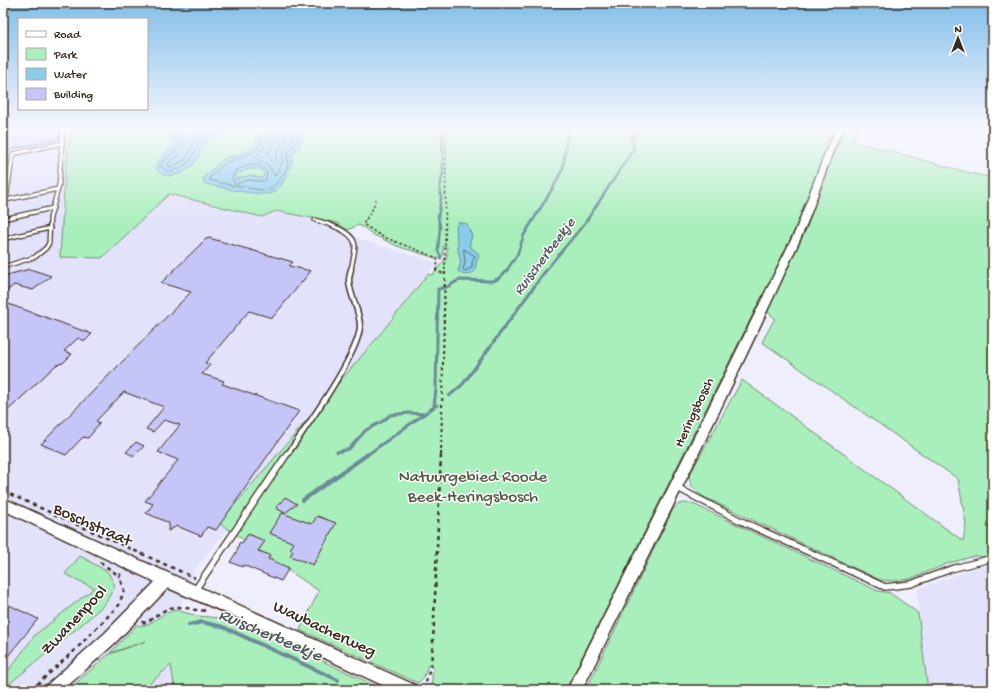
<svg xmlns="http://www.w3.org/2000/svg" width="996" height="693" font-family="'Gochi Hand',sans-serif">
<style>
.built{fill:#e2e2fb}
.green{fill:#a9efbb;stroke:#728c6c}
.water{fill:#89cdeb;stroke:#6a8c99;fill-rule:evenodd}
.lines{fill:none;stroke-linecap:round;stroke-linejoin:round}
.shore{stroke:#5a6b70;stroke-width:1}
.stream-far2{stroke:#6a8c99;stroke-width:2.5}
.stream-far1{stroke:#6a8c99;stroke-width:3}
.stream{stroke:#6a8c99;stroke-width:4}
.building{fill:#c6c5f7;stroke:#3b2a1e}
.service-far2-casing{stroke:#3b2a1e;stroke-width:5.5}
.service-far1-casing{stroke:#3b2a1e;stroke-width:7}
.service-casing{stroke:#3b2a1e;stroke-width:8}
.tertiary-casing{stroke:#3b2a1e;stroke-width:3}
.path-far2{stroke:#3b2a1e;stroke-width:1.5;stroke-dasharray:2.5 2.5;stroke-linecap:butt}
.path-far1{stroke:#3b2a1e;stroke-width:2;stroke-dasharray:3 3;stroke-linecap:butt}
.path{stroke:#3b2a1e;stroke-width:2.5;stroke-dasharray:4 4;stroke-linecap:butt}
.service-far2{stroke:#fff;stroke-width:3}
.service-far1{stroke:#fff;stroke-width:4}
.service{stroke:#fff;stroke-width:5.5}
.tertiary{fill:#fff;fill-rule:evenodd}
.labels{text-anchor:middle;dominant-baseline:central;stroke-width:3;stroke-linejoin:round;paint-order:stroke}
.street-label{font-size:14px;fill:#3b2a1e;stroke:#fff}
.water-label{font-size:15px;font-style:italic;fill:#525b5c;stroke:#fff}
.near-park-label{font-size:17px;fill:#565b45;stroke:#fff}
.near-street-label{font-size:17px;fill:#3b2a1e;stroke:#fff}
.near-water-label{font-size:18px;font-style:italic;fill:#525b5c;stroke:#fff}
</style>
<rect width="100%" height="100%" fill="#eeeefd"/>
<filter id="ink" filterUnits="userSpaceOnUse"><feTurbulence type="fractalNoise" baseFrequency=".025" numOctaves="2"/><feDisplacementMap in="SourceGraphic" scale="8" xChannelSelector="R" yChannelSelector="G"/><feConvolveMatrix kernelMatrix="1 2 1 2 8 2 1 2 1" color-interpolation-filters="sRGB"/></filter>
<g filter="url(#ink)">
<g class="built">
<polygon points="3,128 68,128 60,257 102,257 169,194 261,217 276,211 337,223 359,239 436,263 194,571 181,605 178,628 108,655 68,690 3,690"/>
<polygon points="982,566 993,567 993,690 928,690 917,589"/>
<polygon points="172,664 175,690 142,690"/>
</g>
<g class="green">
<path d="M71,128H834L826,144L837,147L845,128H858L852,141L974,174L993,178V558L975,556L949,563L910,579L896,581L880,580L702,496C694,490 690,486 689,476L742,380L963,541L966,523L958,479L762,342L775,318L758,304L566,690H434L431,688L433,668L428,665L424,677L418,683L300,630L319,591L219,523L377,338L428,274L432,275L447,257V247L443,246V256L439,259L397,246L374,235L363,227L358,225L348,230L337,223L276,211L262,217L169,194L102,258L60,257L65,174Z"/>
<polygon points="685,503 693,504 878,591 890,593 918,613 928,690 586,690 673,509 679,504"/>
<polygon points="80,556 108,572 115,586 105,604 80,626 3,689 3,678 35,635 94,588 65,574"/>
<path d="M176,610L198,616L219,618L277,640L385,690H175L171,665L142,690H68L108,655L146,641L110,653L137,625C147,627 150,623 158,618C164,613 170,612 176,610Z"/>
</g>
<g class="water">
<path d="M169,128H236L208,140L202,148L194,164L182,173L170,176L162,174L156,169C155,159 169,152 175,145L170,142Z"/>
<path d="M264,128H304L300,145L291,156L293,159C289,170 283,188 272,193C263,197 215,187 204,183L203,180L204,177L224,159L248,151L257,143L256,141L259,135L263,133L262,131ZM249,169H260L264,173L263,177L260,178L251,175L236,179L237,174Z"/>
<path d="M458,222L467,224L472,236L469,246L477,252L479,256L476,263L475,271C470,275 463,277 458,271L461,263L458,249L456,228Z"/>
</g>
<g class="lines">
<g class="shore">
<path d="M173,128L174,139L178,143L179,147L159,166L170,172C199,163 189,149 208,135C213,131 220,130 226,128"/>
<polyline points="178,128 184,146 179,155 168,164 170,167 185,160 196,139 202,132 211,128"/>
<path d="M267,128L266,135L262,139L260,146L250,154L227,162L210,177L209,180L234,186L235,183L232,178L235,171C246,165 258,161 267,172L266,180L261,181L248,180L238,183L237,186L260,190L271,189C280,179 292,168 287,154L296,143L300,128"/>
<path d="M272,128C270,141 263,149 254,158L267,164L275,176L283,161V152L292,141L295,128"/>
<path d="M278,128L277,139L267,155L274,161L276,160C277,146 285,142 289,128"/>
<polygon points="464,249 475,256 472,262 472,268 465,271 463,269 465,263"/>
</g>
<g class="stream-far2">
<polyline points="441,258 438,250 440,227 438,217 441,198 440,188 443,172 442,128"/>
<polyline points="507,270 517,255 524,235 554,186 563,168 568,128"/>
<polyline points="546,270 585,223 633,150 634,145 631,138 646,128"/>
</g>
<g class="stream-far1">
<polyline points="449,396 463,384 547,269"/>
<polyline points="434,406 436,389 438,289 447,287 459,280 492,281 498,279 508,269"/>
<polyline points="337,452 349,449 366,430 383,421 390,415 409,413 424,414 437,405"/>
<polyline points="367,455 424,414"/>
</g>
<g class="stream">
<polyline points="303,500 368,454"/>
<polyline points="189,625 202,622 223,627 338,680"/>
</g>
</g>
<g class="building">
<polygon points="3,128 60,128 59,139 3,151"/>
<polygon points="209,238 293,262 289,266 311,271 272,318 249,311 205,363 210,365 202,374 224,381 222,384 299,411 216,530 207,527 201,536 177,526 168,531 169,523 146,513 153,504 145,501 178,460 158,452 180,425 164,420 153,432 146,429 164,407 124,392 96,421 100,423 93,431 94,431 88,438 83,437 66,455 41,444 191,292 161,283 206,239"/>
<polygon points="30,269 51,276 33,290 14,285 3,294 3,276"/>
<polygon points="3,302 92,334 85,341 78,338 64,351 72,354 63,363 56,365 3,415"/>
<polygon points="136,442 144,446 134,456 126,452"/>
<polygon points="285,497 297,504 285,513 276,508"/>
<polygon points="282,513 312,524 317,516 336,523 313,565 290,556 293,551 290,549 294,543 269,533"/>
<polygon points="248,534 265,541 258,551 270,555 268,559 289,568 281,581 243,565 242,567 230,562 237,551 239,543 243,542"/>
<polygon points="3,602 38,619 3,662"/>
</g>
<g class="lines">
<g class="service-far2-casing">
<g id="service-far2">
<polyline points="58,189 6,200 13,154 63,143"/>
<polyline points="3,219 53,208"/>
<path d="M315,220C326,223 355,231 355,246C355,254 352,262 351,270"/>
<polyline points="3,239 50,228"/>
<polyline points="3,267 35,257 46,248 49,243 50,218 59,185 63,128"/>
</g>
</g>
<g class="service-far1-casing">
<path id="service-far1" d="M287,455C304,430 360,353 360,326C360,311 350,296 349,281C349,278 350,273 351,269"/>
</g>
<g class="service-casing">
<g id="service">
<polyline points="676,487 739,520 885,587 911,584 951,569 993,558"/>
<polyline points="195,590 287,454"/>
</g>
</g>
<g class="tertiary-casing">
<g id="tertiary">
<path d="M837,128H843C827,162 818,198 803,233C733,387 657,538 582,690H567L712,401L795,232L825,153Z"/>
<polygon points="3,498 415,685 417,690 393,690 238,618 168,588 115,643 63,690 45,690 47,685 105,633 155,582 3,510"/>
</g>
</g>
<g class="path-far2">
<polyline points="376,199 372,210 363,224 381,236 435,257 438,261 436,270"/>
<polyline points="445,270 446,128"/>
</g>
<g class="path-far1">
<polyline points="436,269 436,271 444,274"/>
<polyline points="441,455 445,269"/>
</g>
<g class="path">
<polyline points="3,491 195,578"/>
<polyline points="100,562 119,576"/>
<path d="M142,622L146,623C153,619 159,612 168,609C181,603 195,613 209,610"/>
<polyline points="31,690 75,650 119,605 124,590 119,576 123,571"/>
<polyline points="424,690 431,664 433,643 441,454"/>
</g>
<use href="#service-far2" class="service-far2"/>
<use href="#service-far1" class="service-far1"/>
<use href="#service" class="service"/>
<use href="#tertiary" class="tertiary"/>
</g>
</g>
<linearGradient id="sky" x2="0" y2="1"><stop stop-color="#82bee9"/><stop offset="0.57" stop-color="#f7f7fe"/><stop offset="1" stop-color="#f7f7fe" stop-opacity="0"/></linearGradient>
<rect width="996" height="225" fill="url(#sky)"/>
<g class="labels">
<g class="street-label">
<text transform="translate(695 413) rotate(-65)">Heringsbosch</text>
</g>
<g class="water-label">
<text transform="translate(545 257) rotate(-53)">Ruischerbeekje</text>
</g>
<g class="near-park-label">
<text x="473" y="478">Natuurgebied Roode<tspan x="473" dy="20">Beek-Heringsbosch</tspan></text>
</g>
<g class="near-street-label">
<text transform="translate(92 526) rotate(24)">Boschstraat</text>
<text transform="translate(75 621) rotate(-47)">Zwanenpool</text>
<text transform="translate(324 630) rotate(25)">Waubacherweg</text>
</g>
<g class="near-water-label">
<text transform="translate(270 636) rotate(23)">Ruischerbeekje</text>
</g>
</g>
<rect width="996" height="693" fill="none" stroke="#fff" stroke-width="16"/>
<rect x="8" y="8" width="980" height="677" fill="none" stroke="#3b2a1e" stroke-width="1.5" filter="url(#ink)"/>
<rect x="18" y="18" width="130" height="92" fill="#ffffff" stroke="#b1aaa5"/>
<rect x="26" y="31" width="20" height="6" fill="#ffffff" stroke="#b1aaa5"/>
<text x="54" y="38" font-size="12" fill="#3b2a1e">Road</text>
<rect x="26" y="48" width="20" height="12" fill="#a9efbb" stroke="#b1aaa5"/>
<text x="54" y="58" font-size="12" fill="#3b2a1e">Park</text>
<rect x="26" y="68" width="20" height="12" fill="#89cdeb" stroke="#b1aaa5"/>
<text x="54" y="78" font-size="12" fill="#3b2a1e">Water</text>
<rect x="26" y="88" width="20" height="12" fill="#c6c5f7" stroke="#b1aaa5"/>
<text x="54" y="98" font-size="12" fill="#3b2a1e">Building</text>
<g transform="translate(958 38)" stroke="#ffffff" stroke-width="3" paint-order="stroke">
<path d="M0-3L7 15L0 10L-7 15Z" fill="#3b2a1e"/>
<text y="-6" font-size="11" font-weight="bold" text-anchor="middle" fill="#3b2a1e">N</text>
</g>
</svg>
